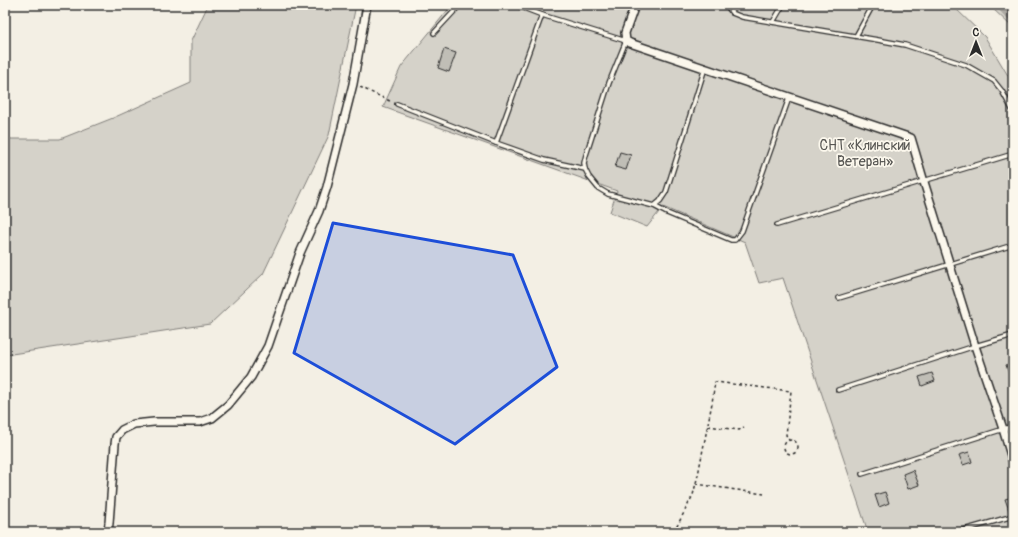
<svg xmlns="http://www.w3.org/2000/svg" width="1018" height="537" font-family="Pangolin,sans-serif">
<style>
.green{fill:#d5d2c9;stroke:#807e7a}
.lines{fill:none;stroke-linecap:round;stroke-linejoin:round}
.river{stroke:#aca9a2;stroke-width:14}
.building{fill:#c0beb6;stroke:#2b2b2b}
.service-casing{stroke:#2b2b2b;stroke-width:6}
.minor-casing{stroke:#2b2b2b;stroke-width:10}
.path{stroke:#2b2b2b;stroke-width:1.5;stroke-dasharray:3 3;stroke-linecap:butt}
.service{stroke:#fbf7ec;stroke-width:3.5}
.minor{stroke:#fbf7ec;stroke-width:7}
.marked{fill:#1d4ed8;fill-opacity:0.2;stroke:#1d4ed8;stroke-width:3;stroke-linejoin:round}
.labels{text-anchor:middle;dominant-baseline:central;stroke-width:3.5;stroke-linejoin:round;paint-order:stroke}
.park-label{font-size:14px;fill:#565552;stroke:#fbf7ec}
</style>
<rect width="100%" height="100%" fill="#f3efe4"/>
<filter id="ink" filterUnits="userSpaceOnUse"><feTurbulence type="fractalNoise" baseFrequency=".025" numOctaves="2"/><feDisplacementMap in="SourceGraphic" scale="8" xChannelSelector="R" yChannelSelector="G"/><feConvolveMatrix kernelMatrix="1 2 1 2 8 2 1 2 1" color-interpolation-filters="sRGB"/></filter>
<g filter="url(#ink)">
<g class="green">
<polygon points="208,5 356,5 329,135 263,274 210,324 5,355 5,135 11,139 60,139 113,118 191,83 191,41"/>
<polygon points="452,5 952,5 985,37 1013,84 1013,532 868,532 783,278 759,283 745,242 663,207 647,227 610,212 617,191 383,107 401,67"/>
<polygon points="989,5 1013,5 1013,28"/>
</g>
<g class="lines">
<polyline class="river" points="1004,5 1013,15"/>
</g>
<g class="building">
<polygon points="444,49 456,53 449,72 438,68"/>
<polygon points="620,152 631,155 626,170 615,167"/>
<polygon points="1013,362 1013,382 1012,382 1006,365"/>
<polygon points="932,373 935,381 922,386 919,377"/>
<polygon points="969,452 972,462 963,465 959,455"/>
<polygon points="913,470 919,485 908,489 903,474"/>
<polygon points="885,492 889,503 879,507 875,495"/>
<polygon points="1013,497 1013,513 1010,513 1005,499"/>
</g>
<g class="lines">
<g class="service-casing">
<g id="service">
<polyline points="516,5 542,15 626,41 609,83 586,155 584,163 585,169 589,177 598,188 608,194 654,206 660,201 666,192 705,68"/>
<polyline points="726,5 732,13 742,17 878,40 905,45 966,65 994,81 1002,91 1013,111"/>
<polyline points="773,22 783,5"/>
<polyline points="434,33 460,5"/>
<polyline points="856,36 873,5"/>
<polyline points="397,104 496,143 544,160 585,169"/>
<polyline points="496,143 542,15"/>
<polyline points="654,206 667,213 731,240 735,240 742,231 789,98"/>
<polyline points="777,225 1013,154"/>
<polyline points="839,298 1013,245"/>
<polyline points="838,390 975,346 1013,335"/>
<polyline points="862,474 1013,426"/>
<polyline points="957,532 1013,516"/>
</g>
</g>
<g class="minor-casing">
<g id="minor">
<polyline points="635,5 625,33 626,41 630,43 911,138 924,182 975,346 1003,429 1013,462"/>
<polyline points="108,532 109,523 115,444 116,437 122,430 134,424 154,422 200,422 212,418 228,405 251,377 268,346 300,253 319,211 327,187 353,84 367,5"/>
</g>
</g>
<g class="path">
<polyline points="360,87 392,102"/>
<polyline points="708,426 739,430 744,427"/>
<circle cx="791" cy="447" r="7"/>
<polyline points="696,484 764,494"/>
<polyline points="674,532 693,495 698,475 712,403 715,382 791,391 786,435 789,440"/>
</g>
<use href="#service" class="service"/>
<use href="#minor" class="minor"/>
</g>
</g>
<path class="marked" d="M333,223L513,255L557,367L455,444L294,353Z"/>
<g class="labels">
<g class="park-label">
<text x="865" y="145">СНТ «Клинский<tspan x="865" dy="16">Ветеран»</tspan></text>
</g>
</g>
<rect width="1018" height="537" fill="none" stroke="#fbf7ec" stroke-width="20"/>
<rect x="10" y="10" width="998" height="517" fill="none" stroke="#2b2b2b" stroke-width="1.5" filter="url(#ink)"/>
<g transform="translate(976 42)" stroke="#fbf7ec" stroke-width="3" paint-order="stroke">
<path d="M0-3L7 15L0 10L-7 15Z" fill="#2b2b2b"/>
<text y="-6" font-size="11" font-weight="bold" text-anchor="middle" fill="#2b2b2b">С</text>
</g>
</svg>
